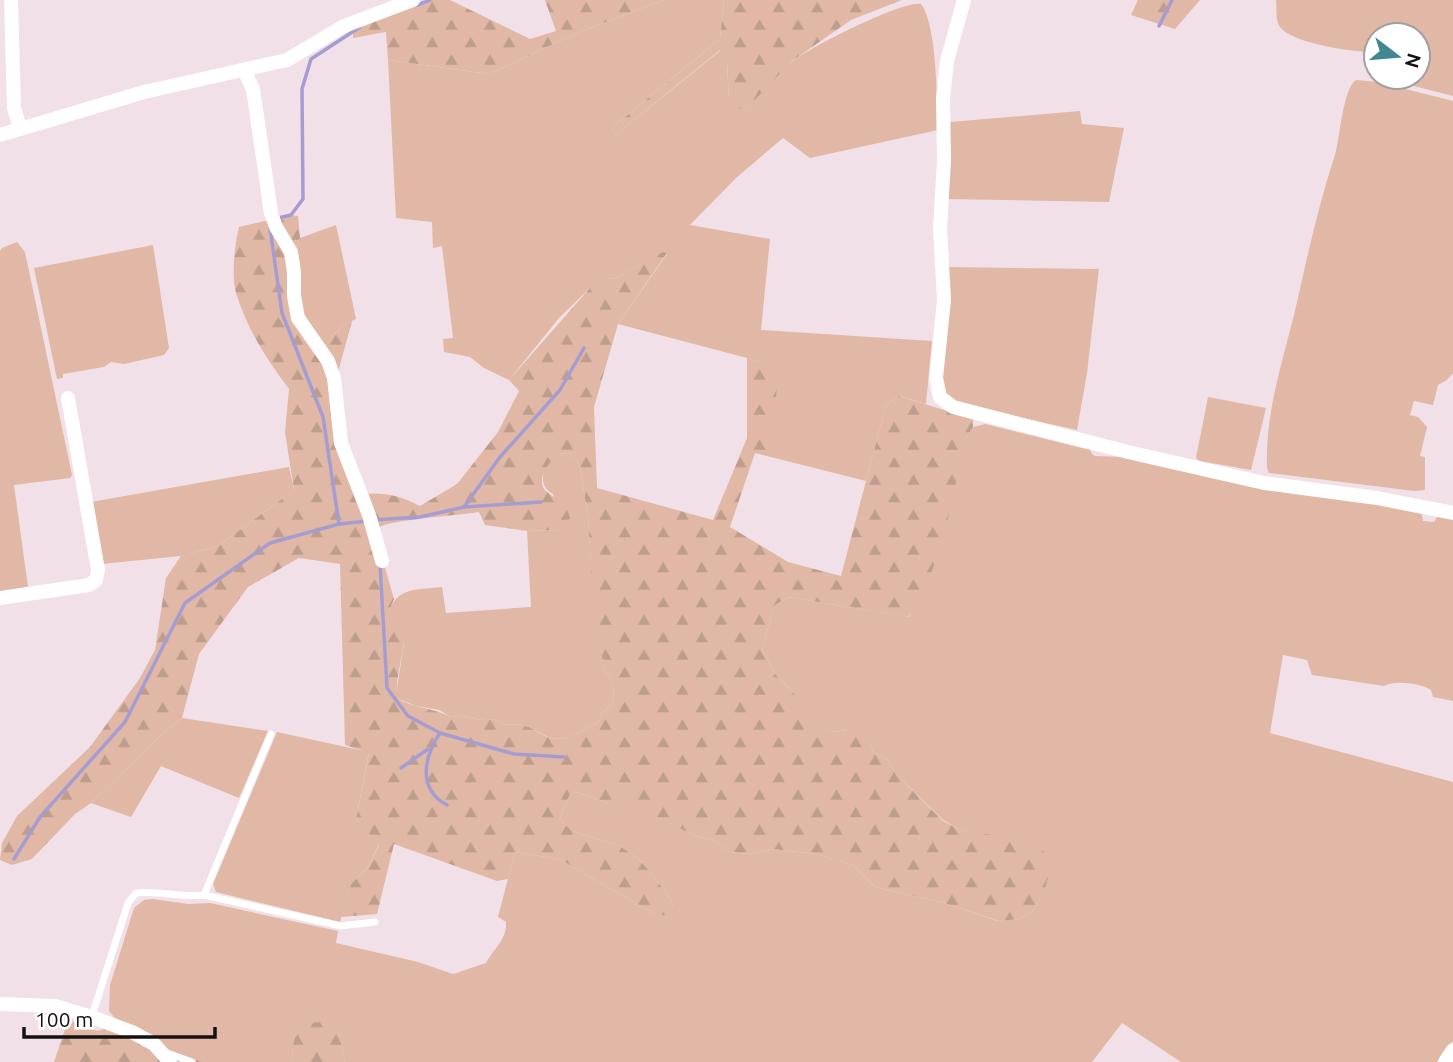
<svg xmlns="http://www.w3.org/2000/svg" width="1453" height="1062" font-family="Ubuntu,sans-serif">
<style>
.grass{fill:#e0b8a5}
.forest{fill:url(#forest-firs);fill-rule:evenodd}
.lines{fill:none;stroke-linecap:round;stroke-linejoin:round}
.stream{stroke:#a59dd2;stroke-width:3.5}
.lane{stroke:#fff;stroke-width:7}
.street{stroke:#fff;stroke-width:14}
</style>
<defs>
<pattern id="forest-firs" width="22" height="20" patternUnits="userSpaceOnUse" patternTransform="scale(1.75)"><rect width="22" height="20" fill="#e0b8a5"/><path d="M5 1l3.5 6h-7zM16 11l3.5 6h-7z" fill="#bf9d8d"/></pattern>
</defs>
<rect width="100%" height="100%" fill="#f1e0e7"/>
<g class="grass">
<path d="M664,0H724L720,39L615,125L609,140L721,50L727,62L729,99L745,110C761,93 776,73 794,60C811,47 903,0 921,4C937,25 937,101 938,130L810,158L783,138L736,178L690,225L770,239L761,330L932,341L926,404L899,396L886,405L866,481L755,453L779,369L747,358L618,324L667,254L664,252L616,278L604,279L589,289L559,318L509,380L484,368L470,357L444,352L443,339L453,338L442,246L433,248L432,222L396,218L388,60L489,74L577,33Z"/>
<path d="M1276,0H1453V96L1379,77H1398L1397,79L1402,82L1404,78L1400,77H1418V35H1376V76L1369,75L1375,54L1371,52C1351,52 1292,43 1280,27C1275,21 1277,8 1276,0Z"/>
<path d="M1356,80L1378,82L1453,101V373L1447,380L1438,385L1433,405L1414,401L1410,415L1418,417L1427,427L1420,456L1425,457V490L1414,491L1269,473L1267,468C1265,414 1282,363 1295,311C1307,258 1318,206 1335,155C1340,138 1343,88 1356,80Z"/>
<polygon points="1080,111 1082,124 1124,128 1109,202 946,199 950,122"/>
<polygon points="336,225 356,319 343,325 323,348 290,298 292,257 300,238"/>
<polygon points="17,242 25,252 72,475 70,478 14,485 28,587 0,592 0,251 2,248"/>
<polygon points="153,245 169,348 164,355 124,364 111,362 104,367 63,374 63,378 57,379 34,268"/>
<polygon points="945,267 1099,269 1087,373 1077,430 960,404 949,399 942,388"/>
<polygon points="1208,397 1266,408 1251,470 1200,461 1196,458"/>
<path d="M985,424L1090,450L1092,454L1095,456L1122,457L1421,510L1423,521L1434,522L1439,514L1453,518V701L1433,697L1431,690C1420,683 1395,680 1384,686L1312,675L1307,660L1283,655L1270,733L1453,782V1041L1437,1062H1181L1122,1023L1092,1062H345L338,1029L294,1033L292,1062H202L164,1049L119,1023L109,1011L110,985L134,908L144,900L153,899L188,904L210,903L338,931L336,943L418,962L453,974L486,963C494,948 507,940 506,922L498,917L515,852L559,859L656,915L670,914L673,903C658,881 644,859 619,846C601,837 571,838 560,818L570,794L576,792L608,803L639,807L695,836L714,840L729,852L750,854L772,849L816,854L853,865L875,887L944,903L998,921L1020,919L1033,911L1043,893L981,834L961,830L943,820L896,774L887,759L873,752L870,742L848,730L833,732L806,715L793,692L776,675L762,650L774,606L788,597L909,617L966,438L973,427Z"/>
<path d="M561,453L570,454L578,461L581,472L588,518L591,563L604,671C614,679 616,694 611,706L602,713L599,722C585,728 568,742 552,738C543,736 535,729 526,726C513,721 509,729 494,719C475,723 467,713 451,717L439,710L416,706L399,699L396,694L404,644L390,609C399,586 421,590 442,587L446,613L531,607L527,531L561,530L553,494C534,484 545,460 561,453Z"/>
<polygon points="289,467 294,490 218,546 181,556 101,564 91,502"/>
<polygon points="182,718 268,731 239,798 161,766 131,817 91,803 160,736"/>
<polygon points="277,732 369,752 356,819 379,844 368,867 351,884 340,922 216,892 213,884"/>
</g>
<g class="forest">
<polygon points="431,0 450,0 530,39 556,31 545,0 664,0 577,33 489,74 388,60 386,32 353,38 353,24"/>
<polygon points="724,0 902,0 851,20 792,61 745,110 739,108 729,99 727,62 720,50 608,141 615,125 720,39"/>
<polygon points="1138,0 1200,0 1175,29 1131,15"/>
<path d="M291,215L298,216L300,238L292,257L290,298L323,348L343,325L352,321L331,398L362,494C385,492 399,495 420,506L457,484L498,432L519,391L509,380L589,289L603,279L616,278L663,252L667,253L618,324L594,407L597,488L713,520L747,438V358L780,369L768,449L755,453L730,527L788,562L841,576L886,405L899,396L973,419V427L966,438C952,495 943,568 908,617L788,597L774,606L762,650L776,675L793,692L807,715L833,732L848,730L862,733L870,742L873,752L887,759L896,774L943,821L961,830L1029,841L1045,852L1051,870L1043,893L1033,911L1020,919L999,921L944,903L875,887L853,865L816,854L772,849L750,854L729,852L714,840L695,836L639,808L608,803L576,792L570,794L560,818C571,838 601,837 619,846C644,859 658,881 673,903L670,915H656L559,859L515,852L508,879L497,881L394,844L377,914L341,917L351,884L368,867L379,845L356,819L369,753L345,745L340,564L299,558L248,587L199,654L182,718L160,736L91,803L75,814L32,859L12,865L0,860L2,843L17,816L90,747L140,678L155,650L166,578L181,556L218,546L294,490L285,432L289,389C267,360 247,329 236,293C231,276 235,244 239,227ZM561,453L570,454L578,461L581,472L588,518L592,583L604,671C614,679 616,694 611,706L602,713L599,722C585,728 568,742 551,738C542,736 535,729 526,726C513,721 509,729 494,719C475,723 467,713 451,717C437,709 407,706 399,699C392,692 404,652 404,640C404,632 401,626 398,619L394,618L390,609L394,599L383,561L380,527C390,520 461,515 479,512L485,525L527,531L561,530L570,518C564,497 557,502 545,490C535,479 552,457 561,453Z"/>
<polygon points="68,1020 98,1031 119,1023 164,1049 202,1062 54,1062"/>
<polygon points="322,1022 338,1029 345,1062 292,1062 294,1033 306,1023"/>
</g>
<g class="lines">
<g class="stream">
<polyline points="417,5 430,0"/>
<polyline points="1159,26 1172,0"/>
<polyline points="278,218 291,215 303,199 302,89 311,59 360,27"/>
<polyline points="270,228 282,313 323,417 339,524 368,521"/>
<polyline points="464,507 541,502"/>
<polyline points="373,520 420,517 464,507 500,457 560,390 584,348"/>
<polyline points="380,564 387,688 408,716 440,733 514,754 564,757"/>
<path d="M440,733C424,757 417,789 447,805"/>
<polyline points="401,768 428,749"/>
<polyline points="14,859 40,817 125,722 185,603 270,543 339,524"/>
</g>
<g class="lane">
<polyline points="204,895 341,926 375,922"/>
<path d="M92,1016L128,903L136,893C159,890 180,898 204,895L271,734"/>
<polyline points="167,1053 192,1062"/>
</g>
<g class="street">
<polyline points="11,0 14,108 20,128"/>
<polyline points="964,0 947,61 943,98 944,161 940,228 944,300 936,378 940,397 953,407 1128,452 1264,483 1377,498 1453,513"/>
<polyline points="244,70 253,89 271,213 276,227 291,252 294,272 294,296 298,318 328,361 334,378 341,443 369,515 382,561"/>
<polyline points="0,135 144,92 287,60 344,26 413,0"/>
<polyline points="0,598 89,585 96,580 98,570 68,398"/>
<polyline points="0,1004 55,1006 92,1017 132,1032 154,1044 170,1062"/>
<polyline points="1445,1062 1453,1050"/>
</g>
</g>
<g transform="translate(1397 56) rotate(106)"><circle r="33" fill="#ffffff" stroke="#a19fa0" stroke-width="2"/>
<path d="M0-5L12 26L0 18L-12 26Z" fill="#40878f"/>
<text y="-10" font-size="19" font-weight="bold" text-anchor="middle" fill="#151012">N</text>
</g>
<path d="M24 1027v10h191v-10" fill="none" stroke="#151012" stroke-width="3.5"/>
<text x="35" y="1027" font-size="21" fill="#151012" stroke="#ffffff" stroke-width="5" paint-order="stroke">100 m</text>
</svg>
